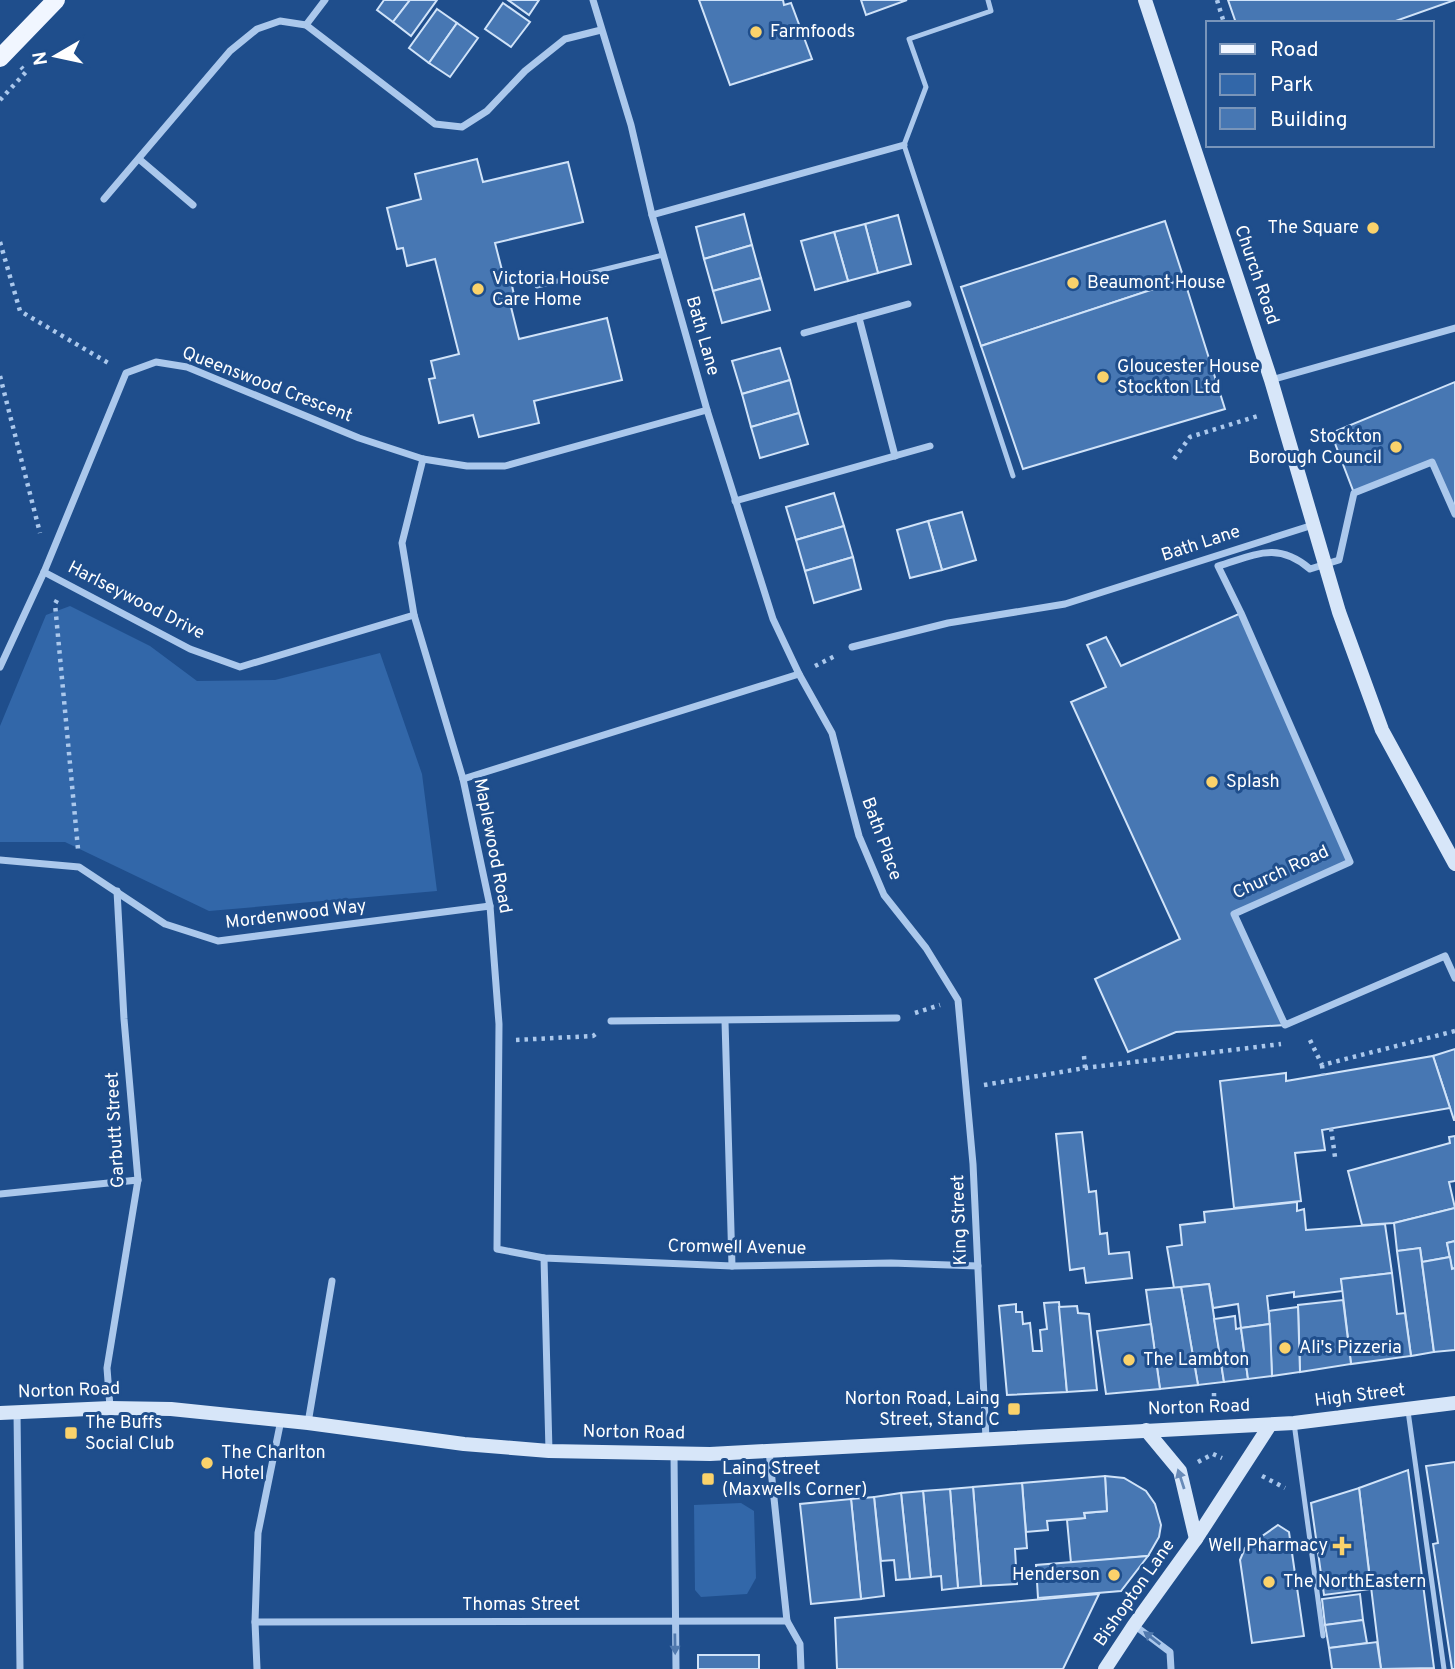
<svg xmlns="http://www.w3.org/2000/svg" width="1455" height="1669" font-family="Overpass,sans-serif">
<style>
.green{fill:#3267a9}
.building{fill:#4777b3;stroke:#d0e3f9;stroke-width:2}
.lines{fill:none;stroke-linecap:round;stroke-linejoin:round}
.path{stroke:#abc8ec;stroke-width:4.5;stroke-dasharray:3.5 5;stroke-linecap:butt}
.lane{stroke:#abc8ec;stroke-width:5}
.street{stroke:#abc8ec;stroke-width:7}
.secondary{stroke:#d7e6f9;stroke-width:14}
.primary{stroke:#f1f6ff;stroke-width:18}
.oneway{fill:#698bb8}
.oneway2{fill:#5079ae}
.poi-dot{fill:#fad26b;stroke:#1f4e8c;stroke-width:2.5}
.labels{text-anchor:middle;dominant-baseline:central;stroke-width:6;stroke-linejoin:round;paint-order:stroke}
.poi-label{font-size:18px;fill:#fff;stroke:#1f4e8c;text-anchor:start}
.street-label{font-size:18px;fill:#fff;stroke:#1f4e8c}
</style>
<rect width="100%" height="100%" fill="#1f4e8c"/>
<g class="green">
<polygon points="70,606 150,646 197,681 275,680 380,653 422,774 437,891 209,911 65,842 0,842 0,726 46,615"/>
<polygon points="741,1503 754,1511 756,1578 747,1594 701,1597 695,1590 694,1505"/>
</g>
<g class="building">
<polygon points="384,0 410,0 393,22 377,10"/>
<polygon points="410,0 437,0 411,36 393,22"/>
<polygon points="508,0 539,0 529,15"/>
<polygon points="699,0 783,0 784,5 791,3 812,59 730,85"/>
<polygon points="861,0 907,0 866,15"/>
<polygon points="1228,0 1455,0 1390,23 1265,23 1264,21 1236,23"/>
<polygon points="503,3 530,22 511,47 485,29"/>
<polygon points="437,9 457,23 429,63 409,48"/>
<polygon points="457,23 478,38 450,77 429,63"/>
<polygon points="477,159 483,182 568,162 583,222 495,243 504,278 510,277 515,299 510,303 519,339 607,318 622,380 534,401 539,423 479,437 473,415 439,423 429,379 435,378 431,361 459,354 435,259 407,266 403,248 397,249 387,208 421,199 415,174"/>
<polygon points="744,214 752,245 704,259 696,227"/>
<polygon points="898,215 911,264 878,273 865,224"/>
<polygon points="1165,221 1184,279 981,346 961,287"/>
<polygon points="865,224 878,273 848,281 834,232"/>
<polygon points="834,232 848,281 815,290 801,241"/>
<polygon points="752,245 761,278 713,291 704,259"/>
<polygon points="761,278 770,310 722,323 713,291"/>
<polygon points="1184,279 1225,409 1023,469 981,346"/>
<polygon points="780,348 790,380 742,394 732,361"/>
<polygon points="790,380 799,413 751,427 742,394"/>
<polygon points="1455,382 1455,514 1432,462 1354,493 1331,433"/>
<polygon points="799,413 808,444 760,458 751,427"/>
<polygon points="834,493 844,526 796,540 786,507"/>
<polygon points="962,512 976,560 942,570 928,521"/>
<polygon points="928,521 942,570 910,578 897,530"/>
<polygon points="844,526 853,557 805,571 796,540"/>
<polygon points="853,557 861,589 814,603 805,571"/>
<polygon points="1241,613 1350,862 1234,914 1285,1025 1176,1032 1128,1052 1095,979 1180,939 1071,702 1106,687 1087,645 1106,637 1121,666"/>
<polygon points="1455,1049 1455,1120 1454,1120 1433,1056"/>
<polygon points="1433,1056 1450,1108 1322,1130 1325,1150 1295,1153 1301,1201 1234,1208 1220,1081 1286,1073 1286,1081"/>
<polygon points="1082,1132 1089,1192 1096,1191 1100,1234 1107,1233 1109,1254 1129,1252 1132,1278 1086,1283 1084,1268 1070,1270 1056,1134"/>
<polygon points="1455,1136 1455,1181 1449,1182 1455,1208 1394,1223 1362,1225 1348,1171 1450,1143 1449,1137"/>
<polygon points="1297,1202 1297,1211 1304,1209 1306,1230 1385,1224 1392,1273 1341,1279 1343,1291 1294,1297 1294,1292 1267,1296 1270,1324 1241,1328 1238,1304 1213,1308 1209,1284 1174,1288 1167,1247 1182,1245 1180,1225 1205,1222 1204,1212"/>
<polygon points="1455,1208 1455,1241 1447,1243 1450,1257 1422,1262 1420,1248 1397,1251 1394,1223"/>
<polygon points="1455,1241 1455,1268 1452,1269 1447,1243"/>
<polygon points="1420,1248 1434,1352 1411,1356 1397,1251"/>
<polygon points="1450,1257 1452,1269 1455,1268 1455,1350 1434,1352 1422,1262"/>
<polygon points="1392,1273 1397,1314 1405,1313 1411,1356 1351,1364 1341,1279"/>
<polygon points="1209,1284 1224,1382 1198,1385 1181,1287"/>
<polygon points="1181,1287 1198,1385 1160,1389 1146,1290"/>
<polygon points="1343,1300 1351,1364 1300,1372 1298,1305"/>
<polygon points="1059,1302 1067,1392 1007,1395 999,1306 1016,1304 1016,1312 1022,1312 1023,1324 1030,1323 1033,1351 1042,1351 1040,1330 1047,1329 1044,1303"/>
<polygon points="1077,1306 1078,1313 1089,1314 1097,1390 1067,1392 1059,1307"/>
<polygon points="1298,1307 1300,1372 1272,1376 1269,1311"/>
<polygon points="1235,1316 1236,1329 1241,1328 1248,1379 1224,1382 1214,1319"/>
<polygon points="1151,1324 1160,1389 1106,1394 1097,1331"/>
<polygon points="1270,1324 1272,1376 1248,1379 1241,1328"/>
<polygon points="1455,1462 1455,1669 1452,1669 1433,1544 1438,1543 1426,1466"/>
<polygon points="1408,1470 1434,1668 1381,1669 1359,1488"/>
<polygon points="1105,1476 1124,1478 1146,1491 1155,1504 1161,1525 1159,1537 1148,1556 1071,1563 1067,1520 1085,1518 1084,1513 1107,1511"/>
<polygon points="1105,1476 1107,1511 1084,1513 1085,1518 1047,1521 1048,1530 1026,1532 1022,1483"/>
<polygon points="1022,1483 1027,1548 1015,1549 1017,1584 981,1586 973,1487"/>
<polygon points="973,1487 981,1586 958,1588 950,1489"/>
<polygon points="1359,1488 1371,1589 1324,1595 1311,1503"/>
<polygon points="950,1489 958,1588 942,1590 941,1576 931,1577 923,1491"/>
<polygon points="923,1491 931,1577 910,1579 901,1493"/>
<polygon points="901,1493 910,1579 896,1580 894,1560 881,1561 874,1497"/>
<polygon points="874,1497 884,1596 861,1599 851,1499"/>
<polygon points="851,1499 861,1599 811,1604 800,1504"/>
<polygon points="1278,1525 1289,1532 1304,1636 1252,1643 1240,1560 1245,1548"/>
<polygon points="1148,1556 1121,1591 1038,1598 1036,1565"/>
<polygon points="1099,1594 1063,1669 837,1669 835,1618"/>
<polygon points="1360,1594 1363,1620 1325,1625 1322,1599"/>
<polygon points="1363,1620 1367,1643 1329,1648 1325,1625"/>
<polygon points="1377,1642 1381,1669 1332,1669 1329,1648"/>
<rect x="698" y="1655" width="61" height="14"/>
</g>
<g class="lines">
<g class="path">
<polyline points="1217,0 1224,23"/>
<polyline points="0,100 26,72 21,67"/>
<polyline points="0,242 20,311 110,364"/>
<polyline points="0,376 40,533"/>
<polyline points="1174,459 1190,437 1258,416"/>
<polyline points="57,600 55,604 78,849"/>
<polyline points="815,666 835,656"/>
<polyline points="915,1013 940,1005"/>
<polyline points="516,1040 593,1036 597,1033"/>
<polyline points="1310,1040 1322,1065 1455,1031"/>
<polyline points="1084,1056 1085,1068"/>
<polyline points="1322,1065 1323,1075"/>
<polyline points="984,1085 1085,1068 1281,1044"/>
<polyline points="1331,1128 1335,1157"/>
<polyline points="1214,1393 1214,1404"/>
<polyline points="1198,1462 1213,1454 1222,1458"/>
<polyline points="1262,1476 1285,1488"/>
</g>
<g class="lane">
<polyline points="988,0 991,11 909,39 926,87 904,145 1013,476"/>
<polyline points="537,286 663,255"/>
<polyline points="1408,1411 1444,1669"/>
<polyline points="1294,1423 1323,1636"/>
</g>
<g class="street">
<polyline points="593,0 631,125 652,215 707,410 773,619 799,674 832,733 859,836 884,895 926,948 958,1000 973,1164 986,1439"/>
<polyline points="306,25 325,0"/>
<polyline points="139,159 193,205"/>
<polyline points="104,199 230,51 257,29 280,21 306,25 435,124 462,127 487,111 525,71 565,39 601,30"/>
<polyline points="652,215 904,145"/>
<polyline points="859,318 895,456"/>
<polyline points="804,333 908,304"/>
<polyline points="1271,380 1455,328"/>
<polyline points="423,459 402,543 414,615 463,779 490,906 499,1024 497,1249 544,1258 732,1266 891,1263 978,1266"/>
<polyline points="735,501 930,446"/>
<path d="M1455,514L1432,462L1354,493L1339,560L1310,569C1277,541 1255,555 1218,566L1241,613L1350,862L1234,914L1285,1025L1445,956L1455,978"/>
<polyline points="44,572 190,649 240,667 414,615"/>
<polyline points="852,647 948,623 1065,604 1313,525"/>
<polyline points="0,667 44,572 126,373 156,362 187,367 359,438 423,459 467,466 505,466 707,410"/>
<polyline points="463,779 799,674"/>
<polyline points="0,860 79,867 165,924 218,941 490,906"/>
<polyline points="611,1021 897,1018"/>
<polyline points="725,1021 732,1266"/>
<polyline points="0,1194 138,1180"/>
<polyline points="544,1258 549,1451"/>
<polyline points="110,1407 107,1368 138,1180 124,1019 117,891"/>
<polyline points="17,1412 20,1669"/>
<polyline points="308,1423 332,1281"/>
<polyline points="769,1451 787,1621 800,1644 801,1669"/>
<polyline points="674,1453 676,1669"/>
<polyline points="255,1622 787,1621"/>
<polyline points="1134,1625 1170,1652 1171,1669"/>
<polyline points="257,1669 255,1622 258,1533 281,1420"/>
</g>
<g class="secondary">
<polyline points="1145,0 1271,380 1339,612 1382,730 1455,864"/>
<polyline points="0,1413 110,1408 171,1409 308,1423 464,1444 549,1451 710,1454 1294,1423 1455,1403"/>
<polyline points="1146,1430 1180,1471 1196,1539"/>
<polyline points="1105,1669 1134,1625 1196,1539 1270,1425"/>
</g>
<polyline class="primary" points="0,58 56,0"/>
</g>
<defs><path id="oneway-solid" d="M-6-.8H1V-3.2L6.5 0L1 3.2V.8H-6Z" transform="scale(1.75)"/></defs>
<use class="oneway" href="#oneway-solid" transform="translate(1181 1479) rotate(-108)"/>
<g class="oneway2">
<use href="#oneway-solid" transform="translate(1152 1638) rotate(-142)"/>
<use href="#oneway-solid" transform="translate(675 1644) rotate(89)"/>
</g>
<g class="poi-dot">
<circle cx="756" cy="32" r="7"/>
<circle cx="1373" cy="228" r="7"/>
<circle cx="1073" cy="283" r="7"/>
<circle cx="478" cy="289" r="7"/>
<circle cx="1103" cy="377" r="7"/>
<circle cx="1396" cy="447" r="7"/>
<circle cx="1212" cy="782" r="7"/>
<circle cx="1285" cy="1348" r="7"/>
<circle cx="1129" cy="1360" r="7"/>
<rect x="1007" y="1402" width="14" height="14" rx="3.5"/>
<rect x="64" y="1426" width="14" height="14" rx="3.5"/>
<circle cx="207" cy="1463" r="7"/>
<rect x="701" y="1472" width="14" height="14" rx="3.5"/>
<path d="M1338.5 1535.5h7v7h7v7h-7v7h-7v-7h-7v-7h7z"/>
<circle cx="1114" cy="1575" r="7"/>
<circle cx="1269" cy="1582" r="7"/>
</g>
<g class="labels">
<g class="poi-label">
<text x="770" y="32">Farmfoods</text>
<text x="1359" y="228" text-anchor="end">The Square</text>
<text x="492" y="279">Victoria House<tspan x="492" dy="21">Care Home</tspan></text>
<text x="1087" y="283">Beaumont House</text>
<text x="1117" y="367">Gloucester House<tspan x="1117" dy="21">Stockton Ltd</tspan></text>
<text x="1382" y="437" text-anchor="end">Stockton<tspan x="1382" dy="21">Borough Council</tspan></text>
<text x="1226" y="782">Splash</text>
<text x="1299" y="1348">Ali's Pizzeria</text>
<text x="1143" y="1360">The Lambton</text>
<text x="1000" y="1399" text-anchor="end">Norton Road, Laing<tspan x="1000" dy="21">Street, Stand C</tspan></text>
<text x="85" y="1423">The Buffs<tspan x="85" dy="21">Social Club</tspan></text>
<text x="221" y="1453">The Charlton<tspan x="221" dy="21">Hotel</tspan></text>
<text x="722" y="1469">Laing Street<tspan x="722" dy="21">(Maxwells Corner)</tspan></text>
<text x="1328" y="1546" text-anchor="end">Well Pharmacy</text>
<text x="1100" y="1575" text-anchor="end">Henderson</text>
<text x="1283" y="1582">The NorthEastern</text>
</g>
<g class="street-label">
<text transform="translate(1256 275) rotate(71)">Church Road</text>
<text transform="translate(702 336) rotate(74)">Bath Lane</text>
<text transform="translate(267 385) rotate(21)">Queenswood Crescent</text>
<text transform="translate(1201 544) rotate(-18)">Bath Lane</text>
<text transform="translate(136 601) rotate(27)">Harlseywood Drive</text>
<text transform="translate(881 839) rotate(70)">Bath Place</text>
<text transform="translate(492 846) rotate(79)">Maplewood Road</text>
<text transform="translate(1281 873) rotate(-25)">Church Road</text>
<text transform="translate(296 915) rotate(-7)">Mordenwood Way</text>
<text transform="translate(116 1130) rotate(-93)">Garbutt Street</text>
<text transform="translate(960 1220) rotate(-92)">King Street</text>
<text transform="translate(737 1248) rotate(1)">Cromwell Avenue</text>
<text transform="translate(69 1391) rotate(-2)">Norton Road</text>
<text transform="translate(1360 1396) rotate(-7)">High Street</text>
<text transform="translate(1199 1408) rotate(-2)">Norton Road</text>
<text transform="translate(634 1433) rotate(1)">Norton Road</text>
<text transform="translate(1135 1593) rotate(-55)">Bishopton Lane</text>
<text x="521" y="1605">Thomas Street</text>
</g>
</g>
<rect x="1206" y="21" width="228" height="126" fill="#1f4e8c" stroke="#7995ba" stroke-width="2"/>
<rect x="1220" y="44" width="35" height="10" fill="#f1f6ff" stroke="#7995ba" stroke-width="2"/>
<text x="1270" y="56" font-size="21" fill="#ffffff">Road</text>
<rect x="1220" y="74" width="35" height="21" fill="#3267a9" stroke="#7995ba" stroke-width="2"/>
<text x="1270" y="91" font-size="21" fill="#ffffff">Park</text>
<rect x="1220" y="108" width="35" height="21" fill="#4777b3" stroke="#7995ba" stroke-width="2"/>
<text x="1270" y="126" font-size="21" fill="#ffffff">Building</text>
<g transform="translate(56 56) rotate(261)" stroke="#1f4e8c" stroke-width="5" paint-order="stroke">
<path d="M0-5L12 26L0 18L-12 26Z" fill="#ffffff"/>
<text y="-10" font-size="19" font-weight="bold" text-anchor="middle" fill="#ffffff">N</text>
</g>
</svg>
